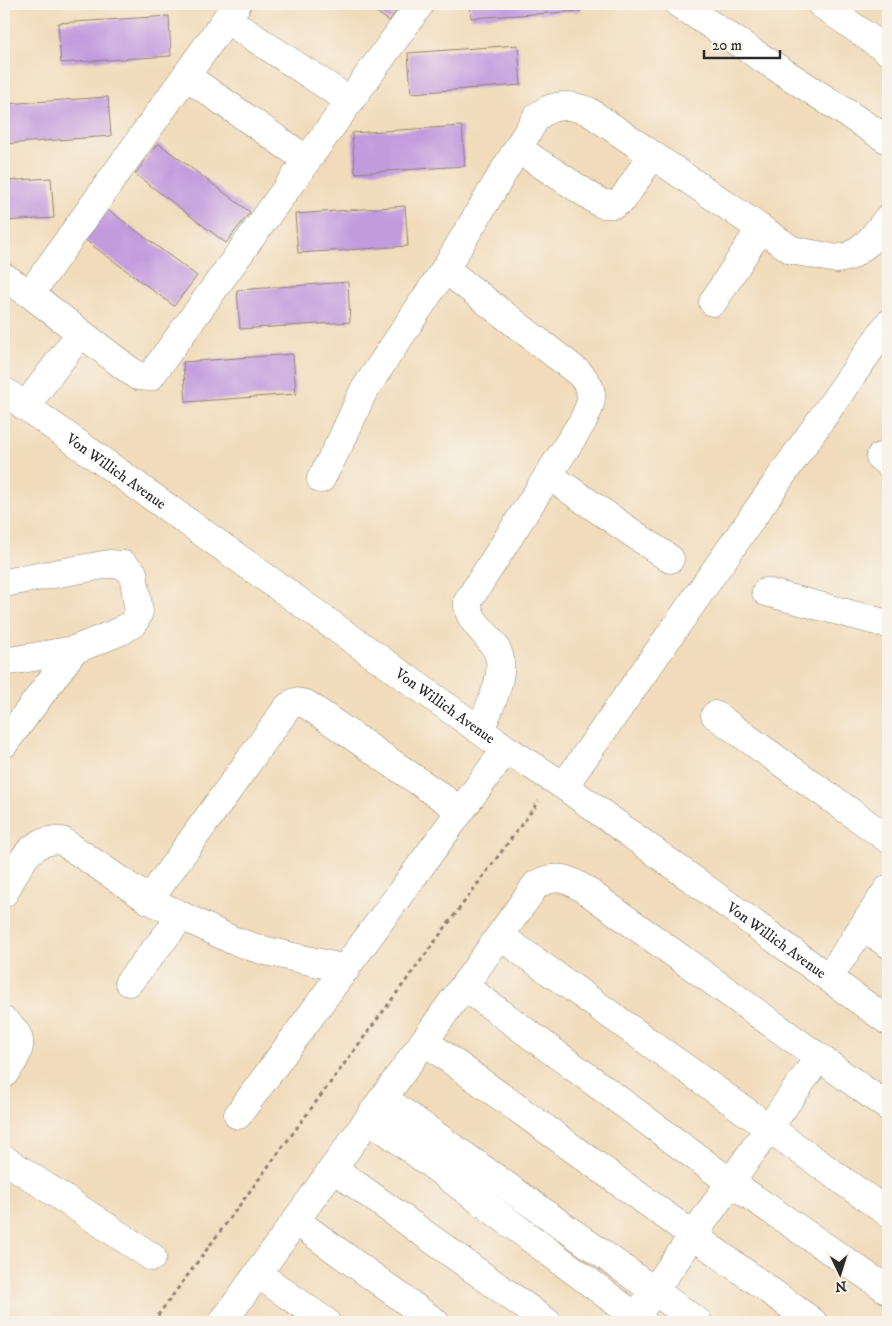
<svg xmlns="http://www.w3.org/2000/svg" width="892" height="1326" font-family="'IM FELL DW Pica',serif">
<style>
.building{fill:#c29ade}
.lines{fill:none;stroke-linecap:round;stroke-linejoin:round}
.minor-casing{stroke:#8e8372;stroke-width:29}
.path{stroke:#8e8372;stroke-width:3;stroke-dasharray:4 4;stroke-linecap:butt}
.minor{stroke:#fff;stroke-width:28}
.labels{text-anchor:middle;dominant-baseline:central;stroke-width:4;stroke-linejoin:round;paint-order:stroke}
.street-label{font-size:15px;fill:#2b2b2b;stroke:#f7f3e8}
</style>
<rect width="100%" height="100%" fill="#f7f3e8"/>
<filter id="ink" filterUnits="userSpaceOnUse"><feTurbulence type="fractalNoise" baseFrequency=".02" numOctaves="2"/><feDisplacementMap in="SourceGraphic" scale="10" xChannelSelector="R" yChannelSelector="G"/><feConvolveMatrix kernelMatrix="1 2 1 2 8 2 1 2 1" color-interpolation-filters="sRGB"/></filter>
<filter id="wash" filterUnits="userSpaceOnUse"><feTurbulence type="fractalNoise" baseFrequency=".0096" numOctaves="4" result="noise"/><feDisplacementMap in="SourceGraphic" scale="20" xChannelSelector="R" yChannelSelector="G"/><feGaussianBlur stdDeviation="1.12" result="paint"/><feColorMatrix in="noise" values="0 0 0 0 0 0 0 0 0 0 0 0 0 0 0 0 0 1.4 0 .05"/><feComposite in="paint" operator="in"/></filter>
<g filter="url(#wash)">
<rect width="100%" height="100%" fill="#f1dbba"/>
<g id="blocks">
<g class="building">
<polygon points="365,4 401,4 389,21"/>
<polygon points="470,4 581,4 581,11 471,18"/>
<polygon points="169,16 171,56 61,63 58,23"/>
<polygon points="518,45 521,85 411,93 408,53"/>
<polygon points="108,97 111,136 4,144 4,104"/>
<polygon points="462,126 465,166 355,173 352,133"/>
<polygon points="158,143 250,212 226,243 135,174"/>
<polygon points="51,178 54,218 4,221 4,181"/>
<polygon points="405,206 408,246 298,253 295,214"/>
<polygon points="107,209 197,276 174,306 84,239"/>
<polygon points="348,282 350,322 240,329 237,290"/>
<polygon points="293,354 296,394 186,402 183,362"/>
</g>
</g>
</g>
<g filter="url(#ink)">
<use href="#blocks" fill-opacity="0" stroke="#8e8372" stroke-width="1"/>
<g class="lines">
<g class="minor-casing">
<g id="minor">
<polyline points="237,4 30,294 137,376 150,377 420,4"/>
<polyline points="679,4 888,140"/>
<polyline points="821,4 888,51"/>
<polyline points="226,19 350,101"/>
<polyline points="186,76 307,160"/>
<polyline points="518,149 602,204 615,204 623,199 652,155"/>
<path d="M445,269L579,373C596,391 593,400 583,421L468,601C466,625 497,637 500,660C503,682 488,710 480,730"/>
<polyline points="4,277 30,294"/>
<polyline points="713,302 760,229"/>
<path id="s1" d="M4,391L506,749L564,786L888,1021"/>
<polyline points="25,407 80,334"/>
<polyline points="880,457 888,463"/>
<polyline points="548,475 670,559"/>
<path d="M321,479L342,439L363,392L445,269L536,118C552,103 569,104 588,111L792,250L837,259L850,256L869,242L888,218"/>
<polyline points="4,583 109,564 124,565 133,573 139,612 134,623 121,631 74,650 4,744"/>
<polyline points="766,592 888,624"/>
<polyline points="4,662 74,650"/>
<polyline points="715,715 888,839"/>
<polyline points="564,786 888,324"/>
<path d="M4,893C18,868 29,836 62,841L149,900L232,940L262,950L346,969"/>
<polyline points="149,900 287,708 295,702 306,704 460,810"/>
<polyline points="863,927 888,944"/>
<polyline points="500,936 888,1213"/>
<polyline points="829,977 888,889"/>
<polyline points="129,982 182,916"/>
<polyline points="464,986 730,1182 888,1290"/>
<path d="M4,1021C28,1038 20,1053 4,1074"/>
<polyline points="424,1041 813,1322"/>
<polyline points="383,1098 698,1322"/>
<polyline points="238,1115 506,749"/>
<polyline points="369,1118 643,1322"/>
<polyline points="4,1159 152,1257"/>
<polyline points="334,1169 547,1322"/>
<polyline points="296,1221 435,1322"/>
<polyline points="258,1274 326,1322"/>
<polyline points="644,1305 819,1057"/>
<path d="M223,1322L536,885C557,873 569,879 587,891L888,1107"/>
</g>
</g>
<polyline class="path" points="153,1322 539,801"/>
<use href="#minor" class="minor"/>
</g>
</g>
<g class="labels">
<g class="street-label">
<text stroke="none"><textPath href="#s1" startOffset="138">Von Willich Avenue</textPath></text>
<text stroke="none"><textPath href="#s1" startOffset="542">Von Willich Avenue</textPath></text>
<text stroke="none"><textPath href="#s1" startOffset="948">Von Willich Avenue</textPath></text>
</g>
</g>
<rect width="892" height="1326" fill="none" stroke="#f7f3e8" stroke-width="20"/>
<g transform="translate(840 1274) rotate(176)" stroke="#f7f3e8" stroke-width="4" paint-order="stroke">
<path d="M0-4L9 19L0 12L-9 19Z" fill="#2b2b2b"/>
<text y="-8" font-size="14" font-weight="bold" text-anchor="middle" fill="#2b2b2b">N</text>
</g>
<path d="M704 50v8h76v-8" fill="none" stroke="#2b2b2b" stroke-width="2.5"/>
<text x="712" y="50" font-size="15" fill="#2b2b2b" stroke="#f7f3e8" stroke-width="4" paint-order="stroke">20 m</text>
</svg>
